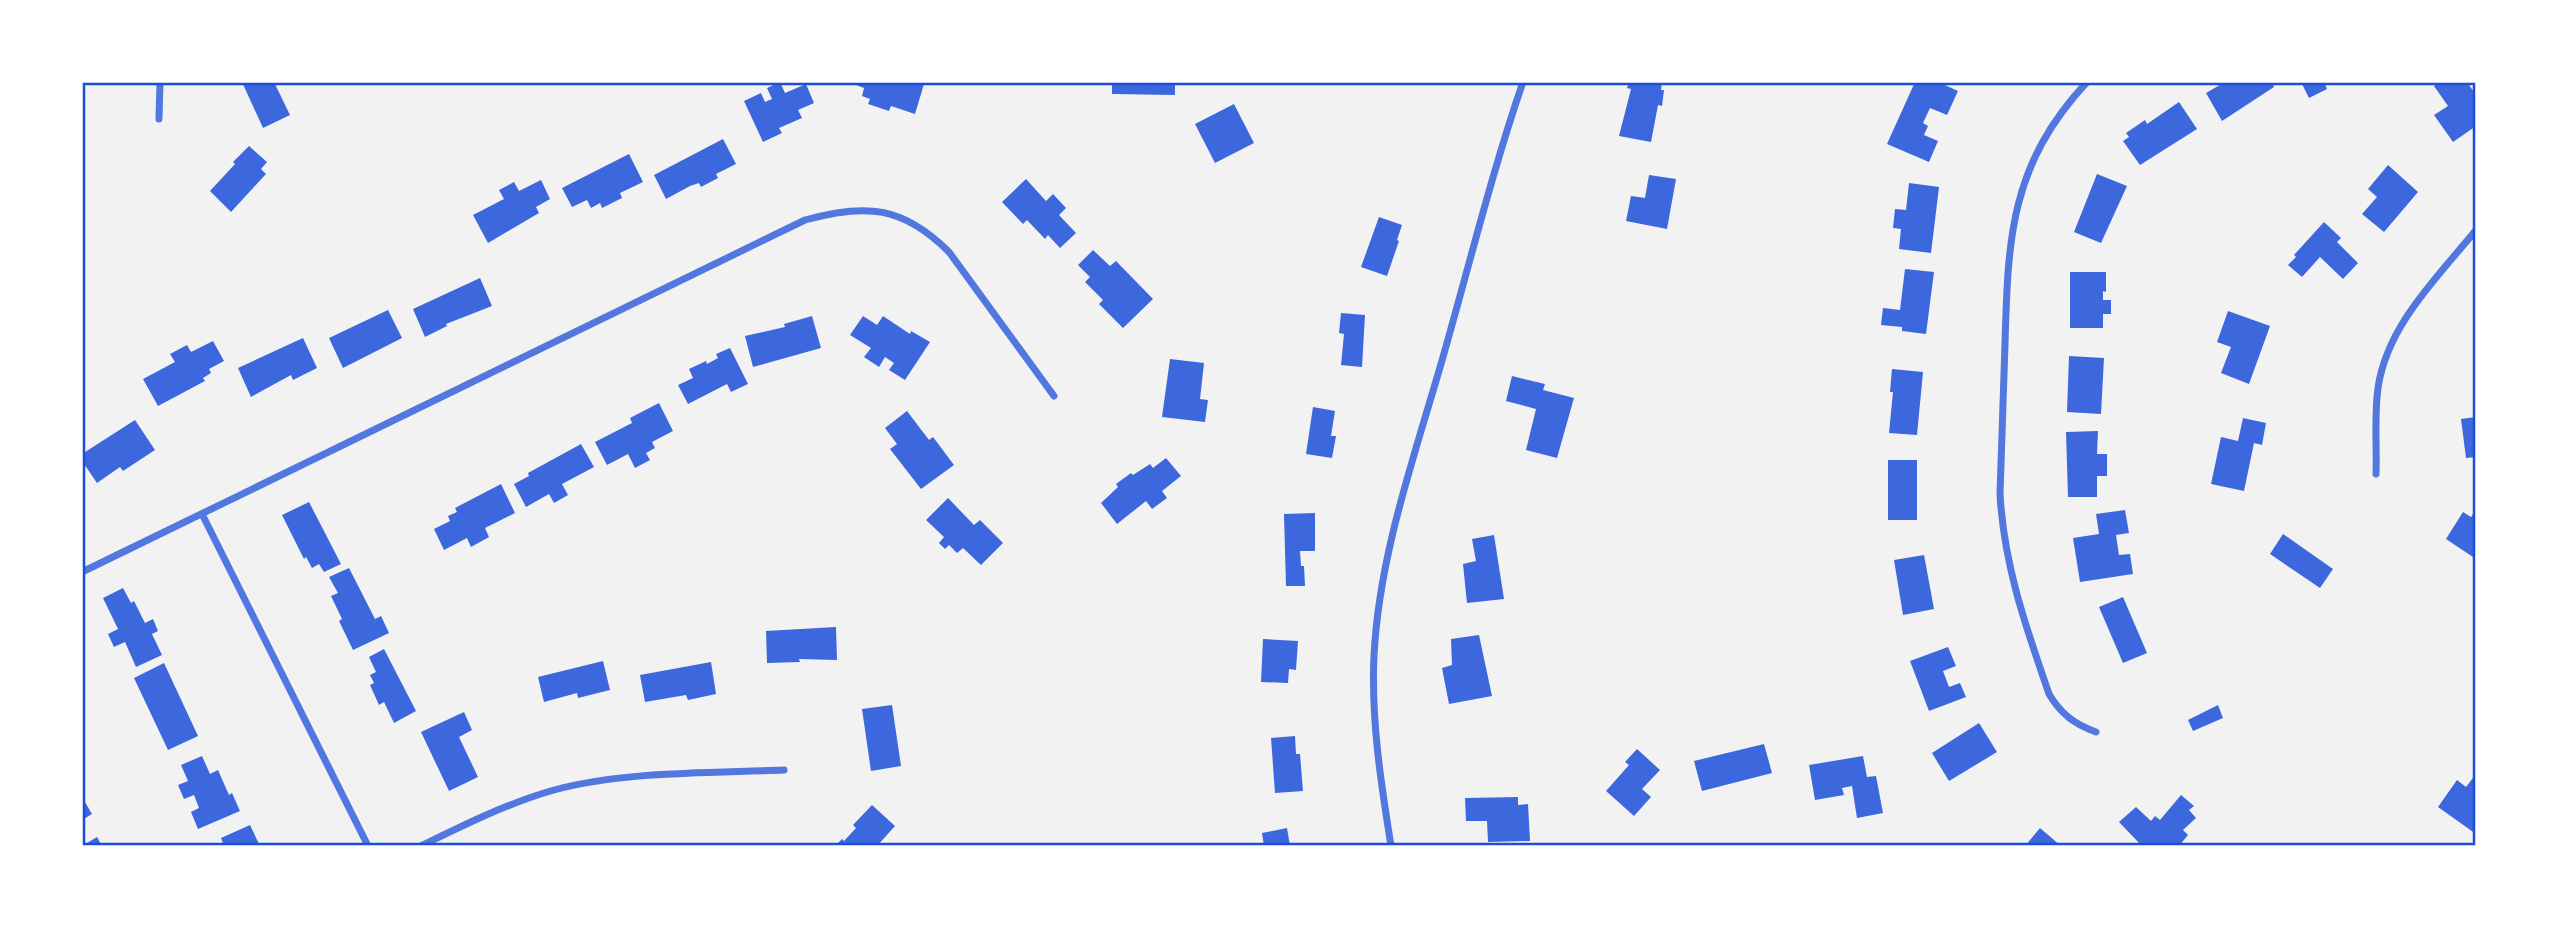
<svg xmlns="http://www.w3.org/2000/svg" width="2558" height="928" font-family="'Work Sans',sans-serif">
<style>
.building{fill:#3d67dc}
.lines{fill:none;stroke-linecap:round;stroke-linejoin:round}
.minor{stroke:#5277de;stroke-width:7}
.neatline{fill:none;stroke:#1d4ed8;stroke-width:2.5}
</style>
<rect width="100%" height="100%" fill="#f2f2f2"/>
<g class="building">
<polygon points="242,82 274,82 290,115 263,128"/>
<polygon points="780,82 785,93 806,84 814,103 798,110 802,118 779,128 782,133 763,142 744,101 761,93 765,102 772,99 767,88"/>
<polygon points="848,82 918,82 924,84 915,114 891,106 889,111 868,104 870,99 862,96 864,88"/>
<polygon points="1112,82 1175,82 1175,95 1112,94"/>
<polygon points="1629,82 1662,82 1661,90 1664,90 1662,106 1658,105 1651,142 1619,136 1631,89 1627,88"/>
<polygon points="1915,82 1938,82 1958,91 1947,115 1930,108 1923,123 1928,126 1924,135 1938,141 1929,162 1887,144"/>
<polygon points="2225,82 2272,82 2274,87 2222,121 2206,93"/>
<polygon points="2301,82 2324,82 2327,89 2309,98"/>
<polygon points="2439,82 2467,82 2476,95 2476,126 2453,142 2434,115 2448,106 2434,86"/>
<polygon points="2179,102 2197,129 2140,165 2123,141 2129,137 2126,133 2145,120 2147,124"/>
<polygon points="1234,104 1254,143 1215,163 1195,124"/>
<polygon points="723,139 736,164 716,174 718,178 701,187 699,183 690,186 666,199 654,175"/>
<polygon points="249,146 267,162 261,169 266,174 231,212 210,191 235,164 233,162"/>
<polygon points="629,154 643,182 620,193 622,198 602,208 600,203 591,208 587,200 572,207 562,188"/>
<polygon points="2388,165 2418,192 2384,232 2362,214 2377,197 2368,189"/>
<polygon points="2097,174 2127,186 2101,243 2074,232"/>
<polygon points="1649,175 1676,179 1667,229 1626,221 1631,196 1645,198"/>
<polygon points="1026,179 1046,201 1053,194 1066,208 1059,215 1076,233 1060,248 1048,235 1045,239 1027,220 1023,224 1002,202"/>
<polygon points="541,180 550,199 536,207 539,213 488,243 473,215 504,199 499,190 514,182 519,191"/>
<polygon points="1909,183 1939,187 1931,253 1899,249 1901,229 1893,228 1895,209 1906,210"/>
<polygon points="1379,217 1402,225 1397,240 1399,241 1387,276 1361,267"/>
<polygon points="2324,222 2341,238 2337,242 2358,263 2343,279 2320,257 2302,277 2288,265 2296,257 2294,255"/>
<polygon points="1093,250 1110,266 1116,261 1153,299 1123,328 1099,304 1103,300 1085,282 1090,277 1078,265"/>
<polygon points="1905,269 1934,272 1926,334 1902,331 1902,327 1881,325 1883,308 1900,310"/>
<polygon points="2070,272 2106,272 2106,292 2103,291 2103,300 2111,300 2111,314 2103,314 2103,328 2070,328"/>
<polygon points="480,278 492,306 446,324 447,326 425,337 413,309"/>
<polygon points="388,310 402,338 343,368 329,338"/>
<polygon points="2228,311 2270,326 2249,384 2221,373 2231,347 2217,342"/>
<polygon points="1341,313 1365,315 1362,367 1341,365 1344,334 1339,333"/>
<polygon points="812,316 821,348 753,367 745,336 785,327 784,324"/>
<polygon points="863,316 877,325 883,316 910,334 911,331 930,342 905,380 889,370 894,363 885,357 879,367 864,357 871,348 850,335"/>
<polygon points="303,338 317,368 293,380 291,375 251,397 238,368"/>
<polygon points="213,341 224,361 209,369 211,373 203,378 205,381 158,406 143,379 175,362 170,354 187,345 191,352"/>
<polygon points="730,348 748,384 731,392 727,384 688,404 678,385 693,378 689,369 706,361 707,364 718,358 716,354"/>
<polygon points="2069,356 2104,358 2101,414 2067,412"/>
<polygon points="1170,359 1204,363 1200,399 1208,400 1205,422 1162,417"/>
<polygon points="1892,369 1923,372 1917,435 1889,433 1893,392 1890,392"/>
<polygon points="1512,376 1545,384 1543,390 1574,398 1557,458 1526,450 1536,409 1506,401"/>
<polygon points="659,403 673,431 652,442 655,448 646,453 650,460 635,468 628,454 607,465 595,442 632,423 630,418"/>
<polygon points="1313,407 1335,411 1331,436 1336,436 1332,458 1306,454"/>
<polygon points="907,411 929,440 933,437 954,465 921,489 890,449 897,444 885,428"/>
<polygon points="2476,417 2476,457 2466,458 2461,419"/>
<polygon points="2243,418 2266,423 2262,445 2254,443 2244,491 2211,484 2221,437 2238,441"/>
<polygon points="135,420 155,450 123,471 120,467 97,483 82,461 82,454"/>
<polygon points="2098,431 2097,454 2107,454 2107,476 2097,476 2097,497 2068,497 2066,432"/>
<polygon points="581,444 594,467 562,484 568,495 554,503 549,494 526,507 514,484 529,476 528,473"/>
<polygon points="1166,458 1181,476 1162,491 1167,498 1152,509 1146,501 1117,524 1101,503 1118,487 1116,484 1131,473 1133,475 1150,464 1153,468"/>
<rect x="1888" y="460" width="29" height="60"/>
<polygon points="501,484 515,513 485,528 489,537 471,547 467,538 444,550 434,529 450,521 448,516 457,512 455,508"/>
<polygon points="948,498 974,525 980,520 1003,543 981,565 963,548 957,553 949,545 945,549 939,543 944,537 926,520"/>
<polygon points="309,502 341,564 324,572 319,564 312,568 306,557 304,559 282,515"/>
<polygon points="2125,510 2129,533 2116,535 2119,555 2130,554 2133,574 2080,582 2073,538 2099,534 2096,514"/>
<polygon points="2476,510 2476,552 2473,557 2446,539 2463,512 2471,517"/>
<polygon points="1315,513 1315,551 1300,551 1301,566 1304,566 1305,586 1286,586 1284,514"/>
<polygon points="2283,534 2333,569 2320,588 2270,554"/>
<polygon points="1494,535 1504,599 1467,603 1463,564 1476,561 1472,539"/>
<polygon points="1924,555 1934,609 1903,615 1894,560"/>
<polygon points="349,568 375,619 381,616 389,633 353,650 339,621 342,619 331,596 338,593 329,577"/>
<polygon points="123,588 131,603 134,601 145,623 153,619 158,631 152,634 162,655 136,667 125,642 114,647 108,634 118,629 103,598"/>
<polygon points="2123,597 2147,653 2123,663 2099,607"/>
<polygon points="836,627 837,660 799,659 800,662 767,663 766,631"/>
<polygon points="1479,635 1492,696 1449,704 1442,668 1452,665 1451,639"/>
<polygon points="1263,639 1298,641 1296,670 1289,669 1288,683 1261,682"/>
<polygon points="1948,647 1956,666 1943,671 1949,687 1960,683 1966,697 1929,711 1910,661"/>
<polygon points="384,649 416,711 394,723 384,702 379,705 370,685 374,683 370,675 376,672 369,657"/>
<polygon points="603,661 610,690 578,698 577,693 544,702 538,677"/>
<polygon points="711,662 716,694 688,700 686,695 645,702 640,675"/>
<polygon points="164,663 198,736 168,750 134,678"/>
<polygon points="892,705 901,766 871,771 862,709"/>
<polygon points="2218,705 2223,718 2193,731 2188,720"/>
<polygon points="464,712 472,730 459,737 478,777 449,791 421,732"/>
<polygon points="1979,723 1997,752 1949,781 1932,753"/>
<polygon points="1295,736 1296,754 1300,754 1303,791 1275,793 1271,738"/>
<polygon points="1764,744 1772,773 1702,791 1694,761"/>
<polygon points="1637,749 1660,770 1642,789 1651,797 1634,816 1606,791 1629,765 1625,762"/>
<polygon points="202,756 210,774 218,770 229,795 232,793 240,811 198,829 191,812 199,808 194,795 184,799 178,785 188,781 181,765"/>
<polygon points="1863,756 1867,777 1876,776 1883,813 1857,818 1852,786 1842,788 1844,795 1815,800 1809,765"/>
<polygon points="2476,774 2476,834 2438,807 2457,780 2466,787"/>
<polygon points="2181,795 2194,806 2189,810 2196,818 2183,830 2188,835 2179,846 2142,846 2119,822 2136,807 2151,821 2155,816 2160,820"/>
<polygon points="82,797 92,814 82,820"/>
<polygon points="1518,797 1518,805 1528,804 1530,841 1488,842 1487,821 1466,821 1465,798"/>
<polygon points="872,805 895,826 877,846 835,846 842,839 844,841 856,828 853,825"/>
<polygon points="250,825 260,846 224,846 221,838"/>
<polygon points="1287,828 1290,846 1264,846 1262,833"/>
<polygon points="2040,828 2061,846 2025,846"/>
<polygon points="97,837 102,846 82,846"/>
</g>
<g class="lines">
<g class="minor">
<path d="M2087,82C2010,165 2008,238 2005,344C2003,394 2002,444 2000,494C2004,566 2026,627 2049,694C2061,714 2074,724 2096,732"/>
<polyline points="159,119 160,82"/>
<path d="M2376,474C2377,446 2374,416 2378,388C2387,325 2438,277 2476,230"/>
<polyline points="202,514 368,846"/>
<path d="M82,572L805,220C866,203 903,206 949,252L1054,396"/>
<path d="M421,846C464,825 508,803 554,790C624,771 711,773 784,770"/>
<path d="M1391,846C1381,783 1371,720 1374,656C1379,554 1415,455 1443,357C1469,266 1492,172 1523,82"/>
</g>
</g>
<rect width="2558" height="928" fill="none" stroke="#ffffff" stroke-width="168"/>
<rect x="84" y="84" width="2390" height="760" class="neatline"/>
</svg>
